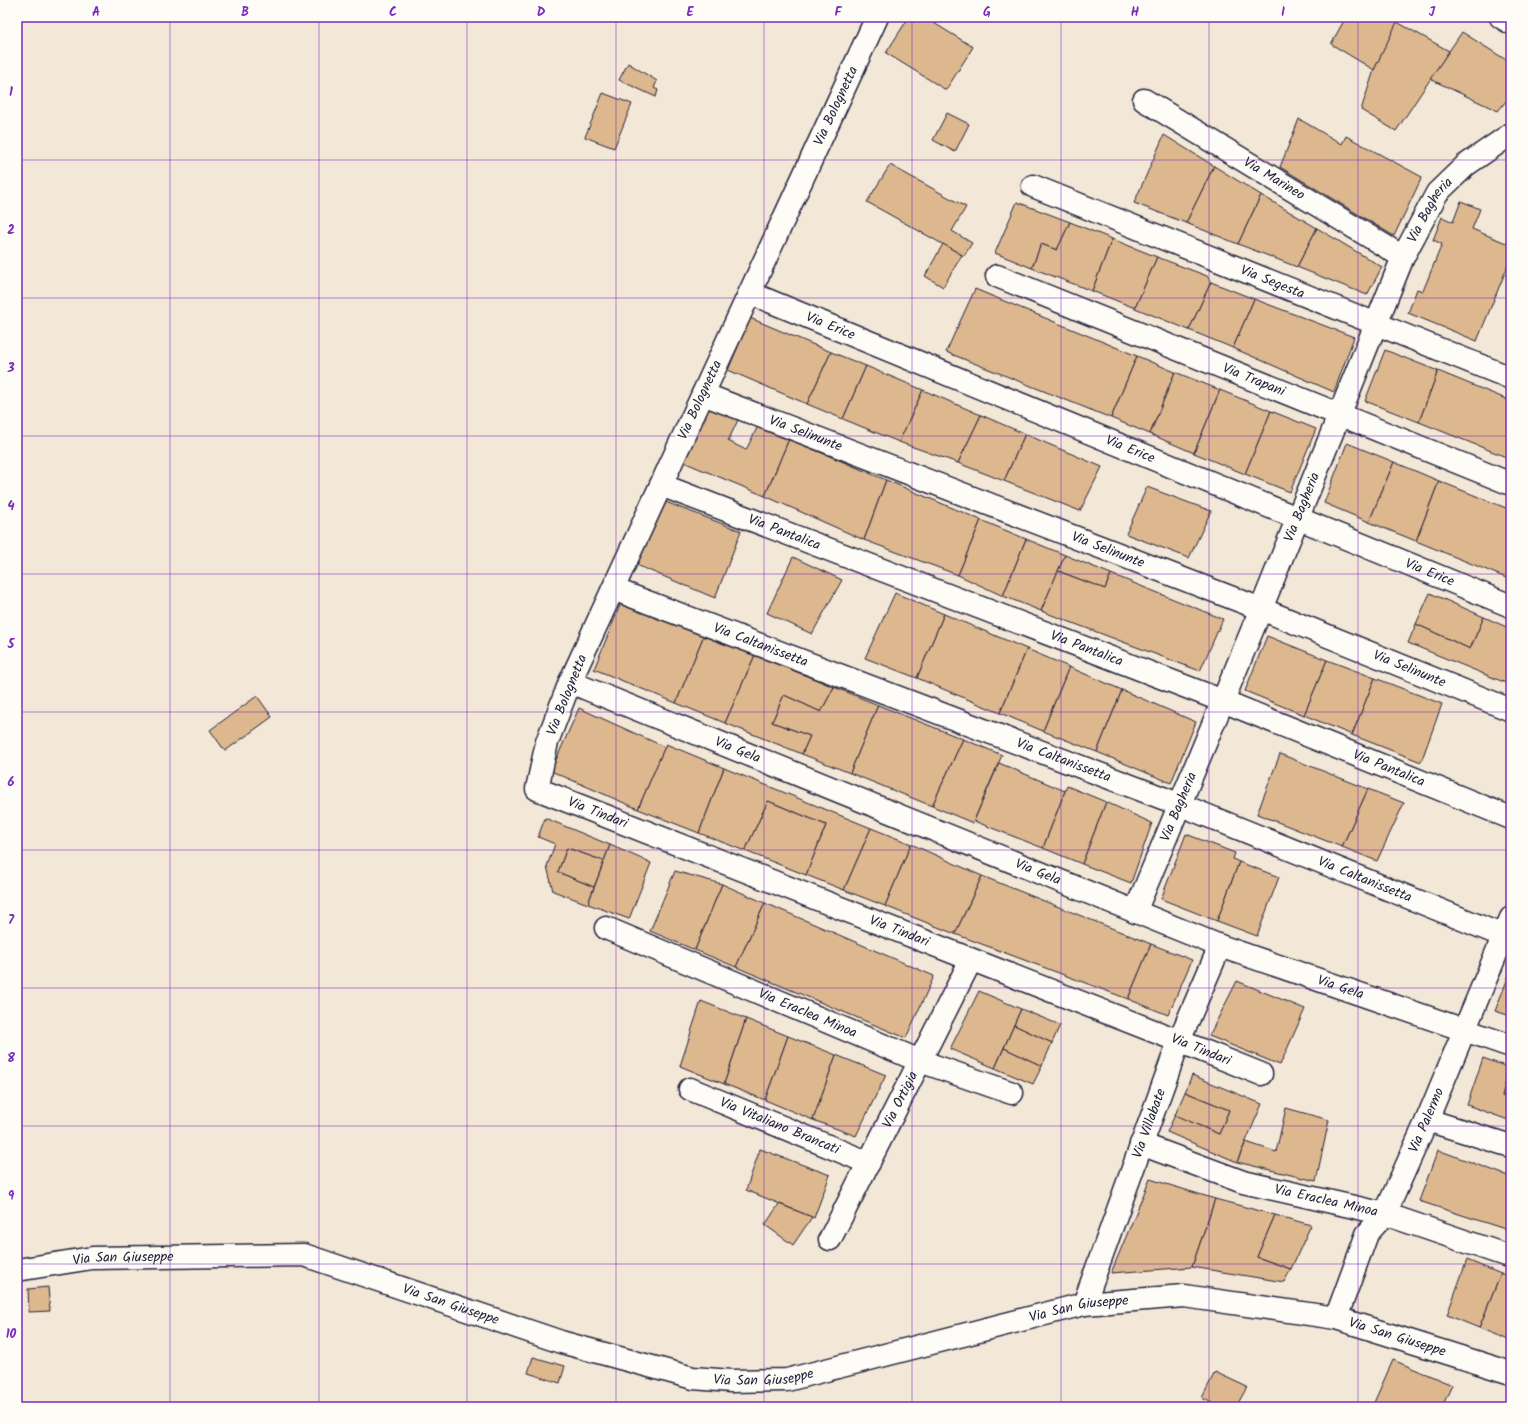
<svg xmlns="http://www.w3.org/2000/svg" width="1528" height="1424" font-family="Kalam,sans-serif">
<style>
.building{fill:#ddb78e;stroke:#22223b}
.lines{fill:none;stroke-linecap:round;stroke-linejoin:round}
.street-casing{stroke:#22223b;stroke-width:25}
.street{stroke:#fdfcf7;stroke-width:22}
.grid{fill:none;stroke:#7b2cbf;stroke-width:1;stroke-opacity:0.55}
.labels{text-anchor:middle;dominant-baseline:central;stroke-width:3;stroke-linejoin:round;paint-order:stroke}
.street-label{font-size:14px;fill:#22223b;stroke:#fdfcf7}
.neatline{fill:none;stroke:#7b2cbf;stroke-width:1.5}
.grid-label{font-size:13px;text-anchor:middle;font-weight:bold;fill:#7b2cbf}
</style>
<rect width="100%" height="100%" fill="#f3e7d8"/>
<filter id="ink" filterUnits="userSpaceOnUse"><feTurbulence type="fractalNoise" baseFrequency=".025" numOctaves="2"/><feDisplacementMap in="SourceGraphic" scale="8" xChannelSelector="R" yChannelSelector="G"/><feConvolveMatrix kernelMatrix="1 2 1 2 8 2 1 2 1" color-interpolation-filters="sRGB"/></filter>
<g filter="url(#ink)">
<g class="building">
<polygon points="909,17 924,17 973,47 946,90 886,53"/>
<polygon points="1346,17 1401,17 1374,70 1331,44"/>
<polygon points="1397,22 1449,51 1396,131 1361,110 1374,70"/>
<polygon points="1462,32 1511,63 1511,95 1498,111 1430,79"/>
<polygon points="628,63 657,81 654,88 658,90 656,97 619,80"/>
<polygon points="603,93 632,104 614,148 585,137"/>
<polygon points="947,113 969,124 955,152 933,140"/>
<polygon points="1299,119 1342,144 1346,136 1422,177 1394,236 1280,167"/>
<polygon points="1164,135 1214,166 1186,223 1134,203"/>
<polygon points="890,165 966,207 952,231 972,243 964,256 867,202"/>
<polygon points="1214,166 1261,195 1238,244 1186,223"/>
<polygon points="1261,195 1317,228 1297,267 1238,244"/>
<polygon points="1461,201 1480,209 1472,229 1511,245 1511,258 1477,341 1408,313 1417,289 1423,291 1442,244 1433,240 1442,217 1453,222"/>
<polygon points="1017,202 1070,222 1057,250 1041,244 1032,268 995,253"/>
<polygon points="1070,222 1112,239 1092,291 1032,268 1041,244 1057,250"/>
<polygon points="1317,228 1382,267 1367,295 1297,267"/>
<polygon points="1112,239 1157,257 1135,308 1092,291"/>
<polygon points="943,244 962,255 943,287 925,276"/>
<polygon points="1157,257 1207,276 1211,282 1189,330 1135,308"/>
<polygon points="1211,282 1254,299 1233,348 1189,330"/>
<polygon points="975,289 1137,356 1111,418 946,352"/>
<polygon points="1254,299 1354,337 1334,392 1233,348"/>
<polygon points="750,318 831,352 807,404 728,370"/>
<polygon points="1385,350 1438,371 1419,422 1365,401"/>
<polygon points="831,352 866,366 843,419 807,404"/>
<polygon points="1137,356 1175,372 1150,434 1111,418"/>
<polygon points="866,366 923,390 899,442 843,419"/>
<polygon points="1438,371 1511,401 1511,459 1419,422"/>
<polygon points="1175,372 1220,390 1194,453 1150,434"/>
<polygon points="923,390 981,415 958,463 899,442"/>
<polygon points="1220,390 1271,411 1245,474 1194,453"/>
<polygon points="706,407 738,420 728,441 746,450 758,426 789,439 765,496 681,461"/>
<polygon points="1271,411 1316,429 1290,492 1245,474"/>
<polygon points="981,415 1025,434 1004,481 958,463"/>
<polygon points="1025,434 1102,467 1080,511 1004,481"/>
<polygon points="789,439 886,480 864,540 765,496"/>
<polygon points="1347,443 1394,462 1369,522 1324,503"/>
<polygon points="1394,462 1439,481 1416,541 1369,522"/>
<polygon points="886,480 981,520 958,575 864,540"/>
<polygon points="1439,481 1511,510 1511,580 1416,541"/>
<polygon points="1147,487 1211,511 1189,558 1126,534"/>
<polygon points="663,501 741,531 715,598 634,564"/>
<polygon points="981,520 1026,539 1003,596 958,575"/>
<polygon points="1026,539 1065,555 1041,611 1003,596"/>
<polygon points="1065,555 1111,574 1105,589 1058,571"/>
<polygon points="793,557 842,580 812,634 767,613"/>
<polygon points="1058,571 1105,589 1111,574 1223,619 1200,671 1041,611"/>
<polygon points="895,593 944,614 917,678 865,658"/>
<polygon points="1430,593 1484,617 1470,649 1416,624"/>
<polygon points="621,603 704,635 676,703 594,669"/>
<polygon points="944,614 1027,649 1000,713 917,678"/>
<polygon points="1484,617 1511,629 1511,685 1408,643 1416,624 1470,649"/>
<polygon points="704,635 755,655 725,723 676,703"/>
<polygon points="1267,636 1327,660 1304,715 1245,691"/>
<polygon points="1027,649 1069,667 1043,731 1000,713"/>
<polygon points="755,655 834,687 821,712 784,695 772,722 810,736 802,754 725,723"/>
<polygon points="1327,660 1375,678 1352,735 1304,715"/>
<polygon points="1069,667 1122,690 1097,752 1043,731"/>
<polygon points="1375,678 1442,704 1421,762 1352,735"/>
<polygon points="834,687 878,705 850,773 802,754 810,736 772,722 784,695 821,712"/>
<polygon points="1122,690 1196,722 1171,783 1097,752"/>
<polygon points="257,696 272,717 225,751 210,730"/>
<polygon points="878,705 963,739 932,806 850,773"/>
<polygon points="579,708 665,747 638,809 551,771"/>
<polygon points="963,739 1002,755 973,823 932,806"/>
<polygon points="666,744 724,768 699,833 638,809"/>
<polygon points="1280,754 1368,789 1342,847 1257,814"/>
<polygon points="999,763 1065,791 1043,848 974,821"/>
<polygon points="724,768 871,828 844,890 806,875 826,825 768,801 745,851 699,833"/>
<polygon points="1067,786 1106,802 1082,864 1043,848"/>
<polygon points="1368,789 1404,803 1377,861 1342,847"/>
<polygon points="768,801 826,825 806,875 745,851"/>
<polygon points="1106,802 1152,823 1131,883 1082,864"/>
<polygon points="545,818 610,845 604,861 567,848 558,872 594,887 588,904 553,891 547,866 555,844 538,837"/>
<polygon points="871,828 911,844 885,906 844,890"/>
<polygon points="1186,834 1235,853 1233,859 1239,862 1217,921 1161,899"/>
<polygon points="911,844 982,876 955,934 885,906"/>
<polygon points="610,845 651,863 629,919 588,904"/>
<polygon points="567,848 604,861 594,887 558,872"/>
<polygon points="1239,862 1279,877 1257,936 1217,921"/>
<polygon points="675,871 722,884 695,950 650,931"/>
<polygon points="982,876 1151,944 1128,999 955,934"/>
<polygon points="722,884 765,903 736,967 695,950"/>
<polygon points="765,903 934,976 906,1038 736,967"/>
<polygon points="1151,944 1192,960 1168,1015 1128,999"/>
<polygon points="1511,970 1511,1016 1495,1011"/>
<polygon points="1237,981 1305,1009 1280,1065 1209,1036"/>
<polygon points="979,991 1021,1009 995,1068 950,1049"/>
<polygon points="701,1001 746,1019 724,1084 680,1066"/>
<polygon points="1021,1009 1060,1025 1052,1043 1014,1025"/>
<polygon points="746,1019 788,1036 765,1100 724,1084"/>
<polygon points="1014,1025 1052,1043 1042,1066 1004,1048"/>
<polygon points="788,1036 836,1055 813,1120 765,1100"/>
<polygon points="1004,1048 1042,1066 1033,1084 995,1068"/>
<polygon points="836,1055 886,1075 856,1136 813,1120"/>
<polygon points="1483,1058 1510,1068 1502,1096 1511,1099 1511,1121 1467,1105"/>
<polygon points="1510,1068 1511,1068 1511,1099 1502,1096"/>
<polygon points="1192,1075 1262,1104 1237,1162 1167,1132 1175,1115 1219,1134 1229,1110 1185,1092"/>
<polygon points="1185,1092 1229,1110 1219,1134 1175,1115"/>
<polygon points="1286,1108 1329,1120 1316,1181 1237,1162 1246,1142 1276,1152"/>
<polygon points="760,1149 830,1175 814,1218 746,1190"/>
<polygon points="1438,1150 1511,1177 1511,1231 1419,1201"/>
<polygon points="1150,1179 1215,1199 1192,1267 1111,1273"/>
<polygon points="1215,1199 1275,1215 1257,1257 1291,1269 1284,1282 1192,1267"/>
<polygon points="779,1204 812,1217 793,1245 765,1225"/>
<polygon points="1275,1215 1311,1225 1291,1269 1257,1257"/>
<polygon points="1467,1260 1501,1274 1479,1328 1447,1315"/>
<polygon points="1501,1274 1511,1278 1511,1341 1479,1328"/>
<polygon points="48,1287 50,1311 29,1312 28,1289"/>
<polygon points="533,1357 565,1366 560,1383 528,1373"/>
<polygon points="1393,1360 1452,1385 1442,1407 1372,1407"/>
<polygon points="1215,1372 1247,1387 1236,1407 1220,1407 1202,1398"/>
</g>
<g class="lines">
<g class="street-casing">
<g id="street">
<path id="s1" d="M877,17L570,682L547,742L537,789L1179,1041L1261,1074"/>
<polyline points="1501,17 1511,23"/>
<path id="s2" d="M1144,100L1403,257"/>
<path id="s3" d="M1033,186L1511,378"/>
<path id="s4" d="M997,276L1511,484"/>
<path id="s5" d="M750,293L1511,606"/>
<path id="s6" d="M703,394L1261,609L1511,710"/>
<path id="s7" d="M661,485L1223,701L1511,818"/>
<path id="s8" d="M613,589L1181,805L1511,939"/>
<path id="s9" d="M570,682L1220,946L1511,1046"/>
<path id="s10" d="M1135,912L1261,609L1403,257L1437,193L1466,165L1511,134"/>
<path id="s11" d="M606,928L920,1061L1012,1093"/>
<path id="s12" d="M690,1089L869,1163"/>
<polyline points="1427,1120 1511,1146"/>
<path id="s13" d="M1141,1144L1243,1182L1385,1214L1511,1257"/>
<path id="s14" d="M830,1239L971,960"/>
<path id="s15" d="M17,1270L92,1258L304,1255L561,1342L693,1378L731,1381L787,1380L1084,1304L1184,1296L1336,1318L1511,1373"/>
<path id="s16" d="M1084,1304L1179,1041L1220,946"/>
<path id="s17" d="M1336,1318L1367,1234L1385,1214L1427,1120L1511,918"/>
</g>
</g>
<use href="#street" class="street"/>
</g>
</g>
<path class="grid" d="M170,17V1407M319,17V1407M467,17V1407M616,17V1407M764,17V1407M912,17V1407M1061,17V1407M1209,17V1407M1358,17V1407M17,160H1511M17,298H1511M17,436H1511M17,574H1511M17,712H1511M17,850H1511M17,988H1511M17,1126H1511M17,1264H1511"/>
<g class="labels">
<g class="street-label">
<text transform="translate(836 106) rotate(-65)">Via Bolognetta</text>
<text stroke="none"><textPath href="#s2" startOffset="152">Via Marineo</textPath></text>
<text stroke="none"><textPath href="#s10" startOffset="762">Via Bagheria</textPath></text>
<text stroke="none"><textPath href="#s3" startOffset="258">Via Segesta</textPath></text>
<text stroke="none"><textPath href="#s5" startOffset="87">Via Erice</textPath></text>
<text stroke="none"><textPath href="#s4" startOffset="277">Via Trapani</textPath></text>
<text transform="translate(700 400) rotate(-65)">Via Bolognetta</text>
<text stroke="none"><textPath href="#s6" startOffset="110">Via Selinunte</textPath></text>
<text stroke="none"><textPath href="#s5" startOffset="411">Via Erice</textPath></text>
<text stroke="none"><textPath href="#s10" startOffset="438">Via Bagheria</textPath></text>
<text stroke="none"><textPath href="#s7" startOffset="132">Via Pantalica</textPath></text>
<text stroke="none"><textPath href="#s6" startOffset="434">Via Selinunte</textPath></text>
<text stroke="none"><textPath href="#s5" startOffset="735">Via Erice</textPath></text>
<text stroke="none"><textPath href="#s8" startOffset="158">Via Caltanissetta</textPath></text>
<text stroke="none"><textPath href="#s7" startOffset="456">Via Pantalica</textPath></text>
<text stroke="none"><textPath href="#s6" startOffset="758">Via Selinunte</textPath></text>
<text transform="translate(567 695) rotate(-68)">Via Bolognetta</text>
<text stroke="none"><textPath href="#s9" startOffset="181">Via Gela</textPath></text>
<text stroke="none"><textPath href="#s8" startOffset="482">Via Caltanissetta</textPath></text>
<text stroke="none"><textPath href="#s7" startOffset="781">Via Pantalica</textPath></text>
<text stroke="none"><textPath href="#s10" startOffset="114">Via Bagheria</textPath></text>
<text stroke="none"><textPath href="#s1" startOffset="910">Via Tindari</textPath></text>
<text stroke="none"><textPath href="#s9" startOffset="505">Via Gela</textPath></text>
<text stroke="none"><textPath href="#s8" startOffset="806">Via Caltanissetta</textPath></text>
<text stroke="none"><textPath href="#s1" startOffset="1234">Via Tindari</textPath></text>
<text stroke="none"><textPath href="#s9" startOffset="829">Via Gela</textPath></text>
<text stroke="none"><textPath href="#s11" startOffset="219">Via Eraclea Minoa</textPath></text>
<text stroke="none"><textPath href="#s1" startOffset="1558">Via Tindari</textPath></text>
<text stroke="none"><textPath href="#s14" startOffset="156">Via Ortigia</textPath></text>
<text stroke="none"><textPath href="#s17" startOffset="219">Via Palermo</textPath></text>
<text stroke="none"><textPath href="#s16" startOffset="192">Via Villabate</textPath></text>
<text stroke="none"><textPath href="#s12" startOffset="97">Via Vitaliano Brancati</textPath></text>
<text stroke="none"><textPath href="#s13" startOffset="194">Via Eraclea Minoa</textPath></text>
<text stroke="none"><textPath href="#s15" startOffset="107">Via San Giuseppe</textPath></text>
<text stroke="none"><textPath href="#s15" startOffset="443">Via San Giuseppe</textPath></text>
<text stroke="none"><textPath href="#s15" startOffset="1091">Via San Giuseppe</textPath></text>
<text stroke="none"><textPath href="#s15" startOffset="1415">Via San Giuseppe</textPath></text>
<text stroke="none"><textPath href="#s15" startOffset="767">Via San Giuseppe</textPath></text>
</g>
</g>
<rect width="1528" height="1424" fill="none" stroke="#fdfcf7" stroke-width="44"/>
<rect x="22" y="22" width="1484" height="1380" class="neatline"/>
<g class="grid-label">
<text x="96" y="16">A</text>
<text x="245" y="16">B</text>
<text x="393" y="16">C</text>
<text x="541" y="16">D</text>
<text x="690" y="16">E</text>
<text x="838" y="16">F</text>
<text x="987" y="16">G</text>
<text x="1135" y="16">H</text>
<text x="1283" y="16">I</text>
<text x="1432" y="16">J</text>
<text x="11" y="96">1</text>
<text x="11" y="234">2</text>
<text x="11" y="372">3</text>
<text x="11" y="510">4</text>
<text x="11" y="648">5</text>
<text x="11" y="786">6</text>
<text x="11" y="924">7</text>
<text x="11" y="1062">8</text>
<text x="11" y="1200">9</text>
<text x="11" y="1338">10</text>
</g>
</svg>
